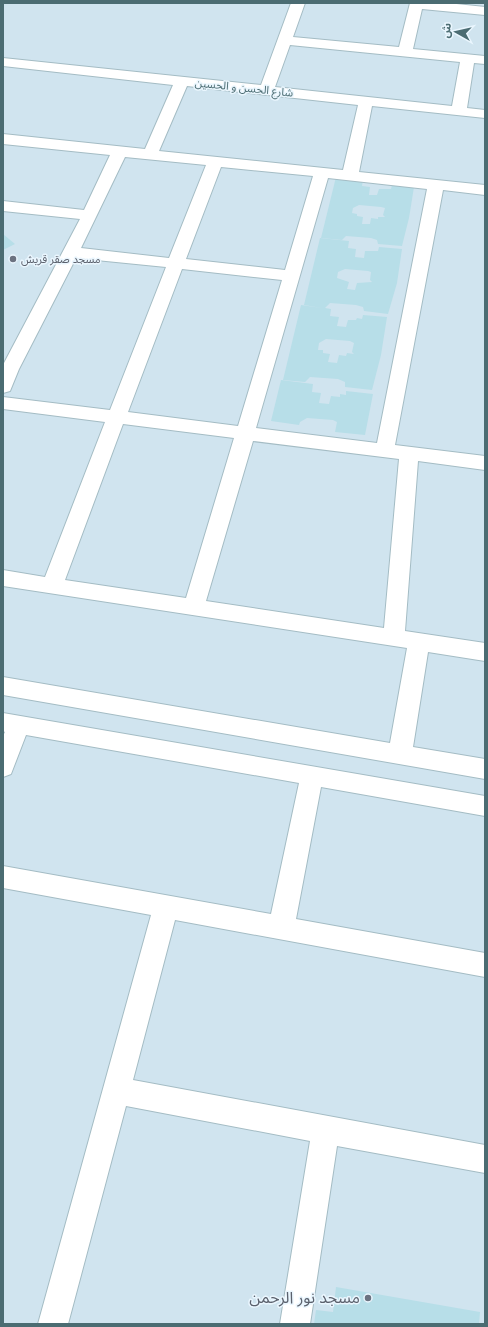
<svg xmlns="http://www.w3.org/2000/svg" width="488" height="1327" font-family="'Varela Round','Noto Sans Arabic',sans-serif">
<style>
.residential{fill:#d0e4ef}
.building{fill:#b7dee8;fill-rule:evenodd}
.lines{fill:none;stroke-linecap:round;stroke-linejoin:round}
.minor-casing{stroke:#a4bcc4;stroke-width:2}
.minor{fill:#fff;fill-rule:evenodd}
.worship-dot{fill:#6b7280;stroke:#eaf6fe;stroke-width:1.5}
.labels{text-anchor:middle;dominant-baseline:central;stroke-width:3;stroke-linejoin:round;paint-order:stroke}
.far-street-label{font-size:11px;fill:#4b6c72;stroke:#eaf6fe}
.far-worship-label{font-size:11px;fill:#5b616d;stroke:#eaf6fe;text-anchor:start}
.near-worship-label{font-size:16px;fill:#5b616d;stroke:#eaf6fe;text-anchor:end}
</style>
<rect width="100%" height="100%" fill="#e5f2fb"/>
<rect class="residential" x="3" y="3" width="482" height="1321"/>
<g class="building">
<path d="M336,177L363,180L362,186L370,187L369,195H377L379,189H391L392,185L414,187L409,218L402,246L378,244L377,240L371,238L346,236L342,240L321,238ZM359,205L381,207L385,208L383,215L385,217H378V219L371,218L370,224H362L363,217L357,216V214L352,213L353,208Z"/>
<polygon points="3,234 15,244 3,250"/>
<path d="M320,238L349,241L348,248L356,249L355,257L364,258L365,251H378L379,247L402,249L397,283L388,314L364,311L363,307L356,305L330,303L325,308L331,309L330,316L339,317L337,326L346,327L348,320H356L357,318L362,319L363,315L387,317L381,355L372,390L345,387V382L338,379L310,377L305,382L283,380L301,305L322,308L304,305ZM345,269L368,271L371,272L370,280L372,282L357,283L355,290L347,289L349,282L337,278L338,272ZM326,339L350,341L354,343L352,352L354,354L347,353L346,356L339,355L337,363L328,362L330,354L323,353V350H318L319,343Z"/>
<polygon points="281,380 313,384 312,392 321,393 319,403 329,404 331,396 340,397 340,394 346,395 346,391 373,394 365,435 335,432 337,422 333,420 307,418 300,422 299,425 271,421"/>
<polygon points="336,1287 480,1312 479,1324 314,1324 316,1310 333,1312"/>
</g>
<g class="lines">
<g class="minor-casing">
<g id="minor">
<path d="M291,3H305L293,37L399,47L410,3H447L485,7V15L422,9L413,49L485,56V64L474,63L467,108L485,110V118L372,106L359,172L485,185V195L443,190L395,445L485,456V470L418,461L405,631L485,643V661L428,652L413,747L485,759V779L3,695V677L390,743L407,648L3,586V570L45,577L105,422L3,409V397L110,410L166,267L76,258L19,369L10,391L3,393V365L80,219L3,211V201L84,210L110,155L3,144V134L145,149L173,85L3,66V58L261,85ZM290,45L460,62L452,106L275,87ZM187,86L358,105L343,170L159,151ZM125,157L206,165L169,258L81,248ZM221,167L313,176L285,270L186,259ZM328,178L427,189L377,443L256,428ZM182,269L282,280L238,426L128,412ZM123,424L234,438L186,598L65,580ZM253,441L399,459L384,628L206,601Z"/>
<polygon points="3,713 485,796 485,816 321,787 296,919 485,953 485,977 175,920 133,1080 485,1145 485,1173 337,1146 310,1324 280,1324 310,1141 126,1106 68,1324 38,1324 151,915 3,888 3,866 271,914 299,783 26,735 11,774 3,777 3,736 5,732 3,731"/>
</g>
</g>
<use href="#minor" class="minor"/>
</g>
<g class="worship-dot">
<circle cx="13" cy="259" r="4"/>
<circle cx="368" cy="1298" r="4"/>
</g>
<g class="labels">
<g class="far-street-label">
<text transform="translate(244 88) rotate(6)">شارع الحسن و الحسين</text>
</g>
<g class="far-worship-label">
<text x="21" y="259">مسجد صقر قريش</text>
</g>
<g class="near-worship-label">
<text x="360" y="1298">مسجد نور الرحمن</text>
</g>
</g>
<rect width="488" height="1327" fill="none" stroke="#4b6c72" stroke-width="8"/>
<g transform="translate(456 32) rotate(278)" stroke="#eaf6fe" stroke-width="3" paint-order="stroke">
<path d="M0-3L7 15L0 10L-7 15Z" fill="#4b6c72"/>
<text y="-6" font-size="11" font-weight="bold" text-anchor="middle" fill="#4b6c72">ش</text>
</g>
</svg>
